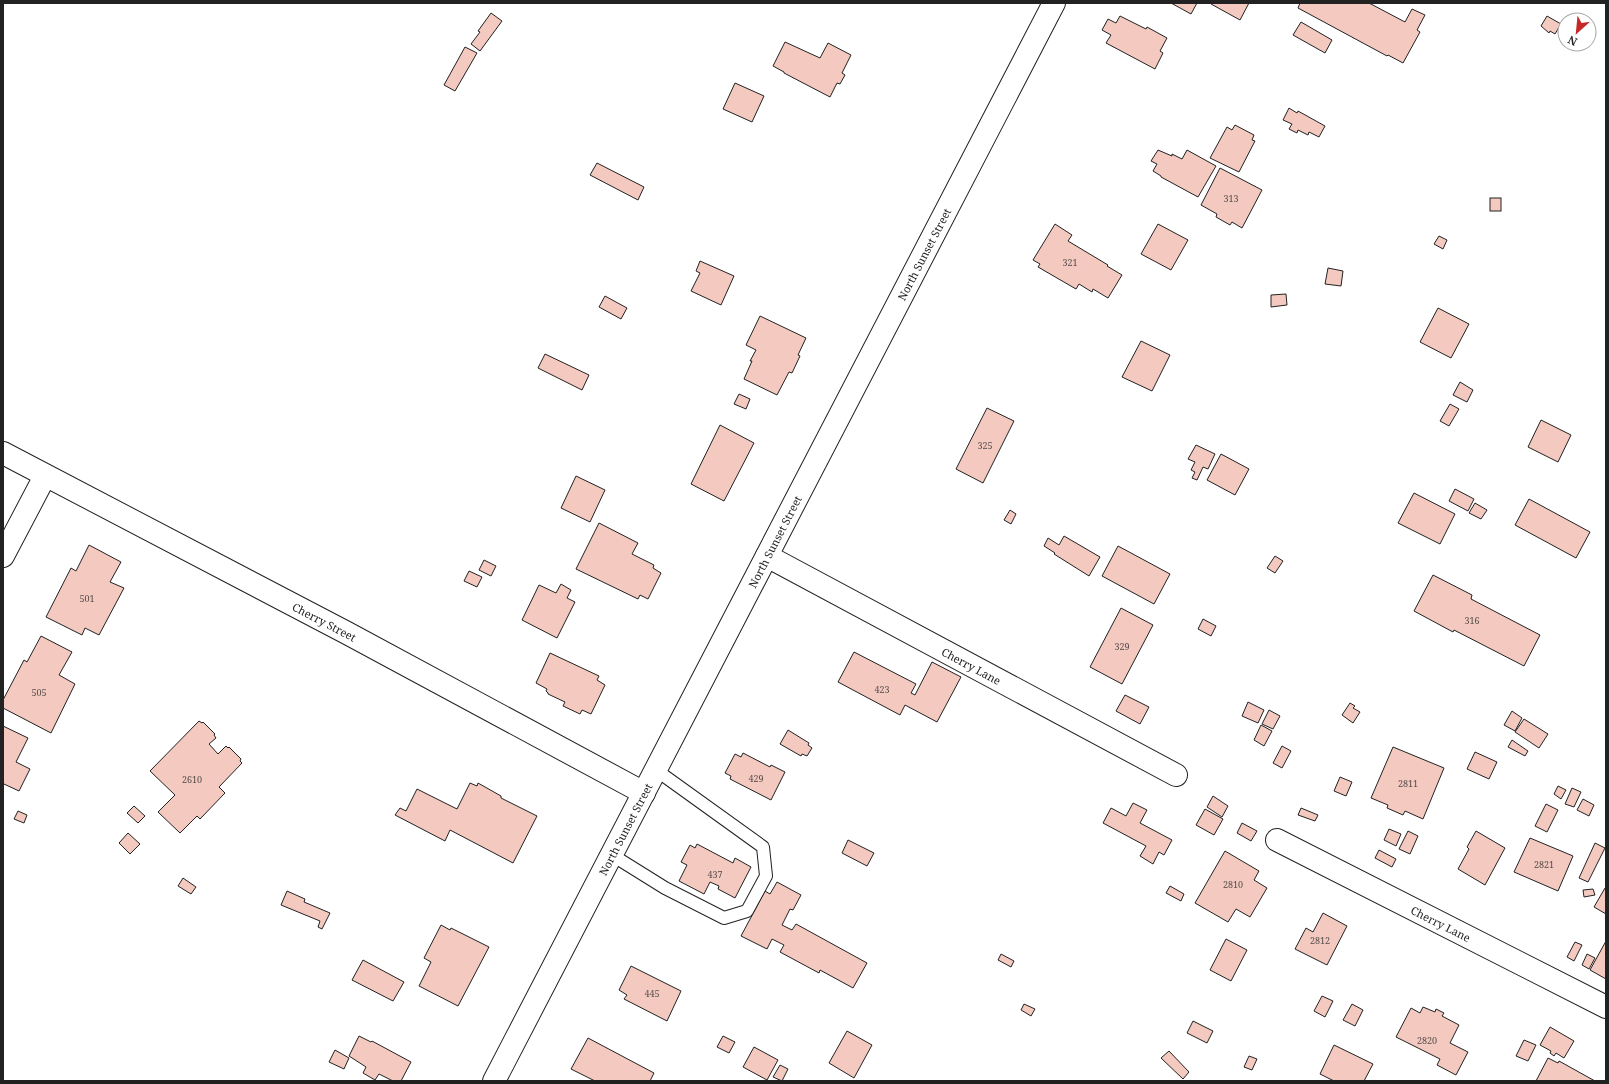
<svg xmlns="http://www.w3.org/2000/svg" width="1609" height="1084" font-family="'Noto Serif',serif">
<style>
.building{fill:#f3c9c0;stroke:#222}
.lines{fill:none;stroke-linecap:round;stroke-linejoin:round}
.service-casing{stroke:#222;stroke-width:14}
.minor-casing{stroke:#222;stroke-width:24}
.service{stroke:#fff;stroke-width:12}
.minor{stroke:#fff;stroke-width:22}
.labels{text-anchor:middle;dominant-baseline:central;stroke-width:3;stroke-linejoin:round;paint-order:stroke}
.number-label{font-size:9px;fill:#564c4a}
.street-label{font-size:11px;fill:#222;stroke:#fff}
</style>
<rect width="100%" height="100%" fill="#fff"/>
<g class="building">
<polygon points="1171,3 1197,3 1191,14"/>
<polygon points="1212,3 1249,3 1240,20 1211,4"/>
<polygon points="1300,3 1369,3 1405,22 1412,9 1425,15 1417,30 1420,32 1403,63 1388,55 1387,56 1298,8"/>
<polygon points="491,13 502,21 480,51 471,44 480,32 478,31"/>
<polygon points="1120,16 1146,29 1147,27 1167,38 1160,51 1163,53 1155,69 1106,43 1111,35 1102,30 1108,19 1116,23"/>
<polygon points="1547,16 1561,24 1555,34 1550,31 1549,33 1541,26"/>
<polygon points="1301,22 1332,40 1325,53 1293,35"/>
<polygon points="785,42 820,58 828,43 851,55 842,73 845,75 840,84 837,83 830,97 784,73 784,72 773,66"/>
<polygon points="465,47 477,53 455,91 444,85"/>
<polygon points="735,83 764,96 752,122 723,109"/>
<polygon points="1289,108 1297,113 1298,111 1325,126 1319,137 1309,132 1308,135 1298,130 1297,133 1289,129 1292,124 1283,120"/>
<polygon points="1235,125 1254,135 1252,140 1255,141 1239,172 1210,158 1227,127 1232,130"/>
<polygon points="1158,150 1172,156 1172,154 1182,159 1187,150 1216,166 1198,197 1161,177 1161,176 1153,171 1157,164 1151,161"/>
<polygon points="597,163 644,187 638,200 590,175"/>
<polygon points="1220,168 1262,190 1242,228 1232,222 1230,225 1216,217 1217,214 1201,205"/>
<rect x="1490" y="198" width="11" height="13"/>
<polygon points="1055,224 1072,235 1068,241 1108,265 1107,266 1122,275 1108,298 1093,289 1092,292 1079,284 1076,289 1038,267 1040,264 1033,260"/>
<polygon points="1158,224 1188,240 1171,270 1141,254"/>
<polygon points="1439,236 1447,240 1443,249 1434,244"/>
<polygon points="700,261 734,276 721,305 691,291 700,273 696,271"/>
<polygon points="1328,268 1343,271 1341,286 1325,284"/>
<polygon points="1286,294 1287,305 1271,307 1271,295"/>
<polygon points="605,296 627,308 621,319 599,307"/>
<polygon points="1438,308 1469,324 1451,358 1420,342"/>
<polygon points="760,316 806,338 798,355 800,356 792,373 789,372 777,395 744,379 752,361 750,361 756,350 746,345"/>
<polygon points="1141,341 1170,355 1152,391 1122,377"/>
<polygon points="545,354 589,375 582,390 538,368"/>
<polygon points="1460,382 1473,390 1467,402 1453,395"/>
<polygon points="739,394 750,399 746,409 734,404"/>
<polygon points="1450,404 1459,409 1449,426 1440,421"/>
<polygon points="987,408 1014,421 983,483 956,469"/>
<polygon points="1541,420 1571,435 1558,462 1528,447"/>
<polygon points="720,425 754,443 724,501 691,484"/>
<polygon points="1196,445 1215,454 1208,469 1203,467 1197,480 1192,478 1195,472 1191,470 1195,462 1188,459"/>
<polygon points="1221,454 1249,469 1235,495 1207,480"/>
<polygon points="576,476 605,490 590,522 561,508"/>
<polygon points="1455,489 1474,499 1468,511 1449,501"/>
<polygon points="1414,493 1455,514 1440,544 1398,523"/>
<polygon points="1529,499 1590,532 1576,558 1515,525"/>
<polygon points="1475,503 1487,510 1481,519 1469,513"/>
<polygon points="1010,510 1016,514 1011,524 1004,520"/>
<polygon points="599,523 638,543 632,554 654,565 653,568 661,573 648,599 640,595 638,599 576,569"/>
<polygon points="1064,536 1100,557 1089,576 1054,554 1055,553 1044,546 1048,538 1059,545"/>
<polygon points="89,545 121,562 110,582 124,588 99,635 85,628 82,635 46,617 71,568 76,571"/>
<polygon points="1118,546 1170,574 1154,604 1102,576"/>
<polygon points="1275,556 1283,561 1275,573 1267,568"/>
<polygon points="484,560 496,566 491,576 479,570"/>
<polygon points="469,571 482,577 477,587 464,581"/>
<polygon points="1433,575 1472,595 1471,599 1540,635 1524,666 1454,630 1453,632 1414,611"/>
<polygon points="561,584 571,590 567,598 575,602 557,638 522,620 539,585 556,593"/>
<polygon points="1121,608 1153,625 1122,684 1090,667"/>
<polygon points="1203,619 1216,626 1211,636 1198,629"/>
<polygon points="41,636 72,652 59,675 75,684 51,733 3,708 3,700 24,660 27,662"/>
<polygon points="854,652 916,684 911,693 915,695 932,662 961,677 937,722 905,705 900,715 838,682"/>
<polygon points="550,653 599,676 597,680 605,685 591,714 582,710 580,714 563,706 565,702 548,694 548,693 546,691 547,689 536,683"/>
<polygon points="1125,695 1149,707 1140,724 1116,711"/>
<polygon points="1248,702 1264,710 1258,723 1242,716"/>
<polygon points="1350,703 1355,706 1353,708 1360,712 1353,723 1342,715"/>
<polygon points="1269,710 1280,716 1273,729 1262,724"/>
<polygon points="1512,711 1522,718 1515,731 1504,725"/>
<polygon points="1524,719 1548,734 1539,748 1515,732"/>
<polygon points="199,721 202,723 203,722 215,734 214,735 216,738 209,744 218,754 226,746 228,748 229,747 241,759 240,761 242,763 219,787 225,793 200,819 197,816 180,833 158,812 175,795 150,771"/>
<polygon points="1261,725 1272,731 1264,746 1254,740"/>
<polygon points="3,726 28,738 16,762 30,769 19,791 4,784 3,786"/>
<polygon points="788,730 809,743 808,745 812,748 807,756 802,754 801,756 780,744"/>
<polygon points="1512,740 1528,751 1525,756 1508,747"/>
<polygon points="1282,746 1291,751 1282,768 1273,763"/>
<polygon points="1393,747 1444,768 1423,819 1405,811 1403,815 1387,808 1388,805 1371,798"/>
<polygon points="1475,752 1497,762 1489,779 1467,769"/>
<polygon points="743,753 770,767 771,765 785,772 771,800 730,779 731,776 725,773 735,754 741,757"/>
<polygon points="1340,777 1352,782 1346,796 1334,791"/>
<polygon points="470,783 477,786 478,783 501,796 501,798 537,816 513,863 450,830 445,841 395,815 400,808 406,811 417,789 457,809"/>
<polygon points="1558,786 1566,790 1561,799 1554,794"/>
<polygon points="1572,788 1581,792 1574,807 1565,804"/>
<polygon points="1213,796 1228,806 1222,817 1207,807"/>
<polygon points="1583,799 1594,805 1589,816 1577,810"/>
<polygon points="1133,803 1147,810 1140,823 1172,840 1164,855 1159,852 1153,864 1140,856 1146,846 1103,823 1111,808 1126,816"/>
<polygon points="1546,804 1558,810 1547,832 1535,826"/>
<polygon points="134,806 145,816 138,823 127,813"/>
<polygon points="1301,808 1318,815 1315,821 1298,815"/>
<polygon points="1205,809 1223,819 1214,835 1196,825"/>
<polygon points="18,811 27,815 24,823 14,819"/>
<polygon points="1242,823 1257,831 1251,841 1237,833"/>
<polygon points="1389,829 1401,834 1396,846 1384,840"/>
<polygon points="1408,831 1418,836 1410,854 1399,849"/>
<polygon points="1476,831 1505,848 1485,885 1458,869 1469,849 1467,847"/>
<polygon points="128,833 140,844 130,854 119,843"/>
<polygon points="1530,838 1573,856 1558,891 1514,872"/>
<polygon points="848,840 874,853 867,866 842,853"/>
<polygon points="1595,843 1605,848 1588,882 1579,878"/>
<polygon points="697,844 733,863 735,858 751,867 735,898 718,889 719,886 710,882 704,894 679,881 687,865 681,862 690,845 695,848"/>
<polygon points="1379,850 1396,859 1392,867 1375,858"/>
<polygon points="1225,851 1259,871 1254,880 1267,888 1250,917 1236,909 1228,922 1195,903"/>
<polygon points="183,878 196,887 191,894 178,886"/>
<polygon points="777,882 801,895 793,910 790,909 782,925 792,930 796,924 867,963 853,988 820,970 819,973 780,952 784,945 772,939 767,949 741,936 765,891 770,894"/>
<polygon points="1170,886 1184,894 1181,901 1166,893"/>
<polygon points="1605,888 1606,889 1606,914 1594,907"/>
<polygon points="1593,889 1595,895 1584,897 1583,890"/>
<polygon points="287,891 305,899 304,902 330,913 322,929 318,927 320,921 281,905"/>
<polygon points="1323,913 1347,926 1327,965 1295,949 1306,928 1313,932"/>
<polygon points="441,925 450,930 451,928 489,947 458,1006 419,986 431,962 424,958"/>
<polygon points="1226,939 1247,950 1231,981 1210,970"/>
<polygon points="1606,941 1606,979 1590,970"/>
<polygon points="1575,942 1582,945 1574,961 1567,957"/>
<polygon points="1001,954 1014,961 1011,967 998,960"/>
<polygon points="1587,954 1595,958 1589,969 1582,965"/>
<polygon points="363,960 404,982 393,1001 352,980"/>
<polygon points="631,966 681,991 667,1021 624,999 627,995 619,990"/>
<polygon points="1322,996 1333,1001 1325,1017 1314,1011"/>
<polygon points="1024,1004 1035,1009 1031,1016 1021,1010"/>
<polygon points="1352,1004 1363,1010 1355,1026 1343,1020"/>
<polygon points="1423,1007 1435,1012 1436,1009 1444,1013 1442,1016 1459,1025 1450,1043 1468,1052 1456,1075 1437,1065 1440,1059 1396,1037 1411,1008 1420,1013"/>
<polygon points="1193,1021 1213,1031 1207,1043 1187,1033"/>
<polygon points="1550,1027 1574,1041 1564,1058 1556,1053 1554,1056 1550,1053 1551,1051 1540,1045"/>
<polygon points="847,1031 872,1045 854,1078 829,1063"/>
<polygon points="359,1036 371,1042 372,1041 411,1062 401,1081 393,1081 379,1074 375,1080 363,1073 366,1067 349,1056"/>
<polygon points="723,1036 735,1042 729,1053 717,1047"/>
<polygon points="588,1038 654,1073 650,1081 595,1081 571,1069"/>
<polygon points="1524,1040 1536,1045 1528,1061 1516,1056"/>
<polygon points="1334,1045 1373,1064 1364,1081 1334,1081 1320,1074"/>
<polygon points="754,1047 778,1060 767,1080 743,1067"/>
<polygon points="335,1050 349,1058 344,1069 329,1062"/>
<polygon points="1169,1051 1189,1072 1183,1079 1161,1058"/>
<polygon points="1249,1056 1257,1059 1252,1070 1244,1067"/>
<polygon points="1548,1058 1558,1063 1559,1061 1595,1081 1536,1081"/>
<polygon points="780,1065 788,1069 782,1081 773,1077"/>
</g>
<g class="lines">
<g class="service-casing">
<polyline id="service" points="612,855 665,888 724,918 747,911 766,876 763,847 656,770"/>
</g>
<g class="minor-casing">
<g id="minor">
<path id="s1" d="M3,453L347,633L644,793"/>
<polyline points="3,556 45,476"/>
<path id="s2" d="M767,556L1176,775"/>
<path id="s3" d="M1277,840L1606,1007"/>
<path id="s4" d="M494,1081L1054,3"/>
</g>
</g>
<use href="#service" class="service"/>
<use href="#minor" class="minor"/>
</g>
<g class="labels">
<g class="number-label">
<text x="1231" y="198">313</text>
<text x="1070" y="262">321</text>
<text x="985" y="445">325</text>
<text x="87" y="598">501</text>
<text x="1472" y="620">316</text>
<text x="1122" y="646">329</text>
<text x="882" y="689">423</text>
<text x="39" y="692">505</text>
<text x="756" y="778">429</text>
<text x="192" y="779">2610</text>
<text x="1408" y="783">2811</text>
<text x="1544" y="864">2821</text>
<text x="715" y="874">437</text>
<text x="1233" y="884">2810</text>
<text x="1320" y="940">2812</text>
<text x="652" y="993">445</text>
<text x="1427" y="1040">2820</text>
</g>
<g class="street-label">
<text stroke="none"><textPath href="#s4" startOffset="932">North Sunset Street</textPath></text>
<text stroke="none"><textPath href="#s4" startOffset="608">North Sunset Street</textPath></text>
<text stroke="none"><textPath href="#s1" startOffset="363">Cherry Street</textPath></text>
<text stroke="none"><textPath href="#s2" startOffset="232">Cherry Lane</textPath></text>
<text stroke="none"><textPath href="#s4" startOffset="284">North Sunset Street</textPath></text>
<text stroke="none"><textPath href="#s3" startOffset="184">Cherry Lane</textPath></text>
</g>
</g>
<rect width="1609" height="1084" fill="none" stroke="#222222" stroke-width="8"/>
<g transform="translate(1577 32) rotate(207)"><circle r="19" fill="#ffffff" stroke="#a7a7a7"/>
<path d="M0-3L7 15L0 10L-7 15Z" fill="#c62828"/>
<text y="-6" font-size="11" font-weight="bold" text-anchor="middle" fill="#222222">N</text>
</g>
</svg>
